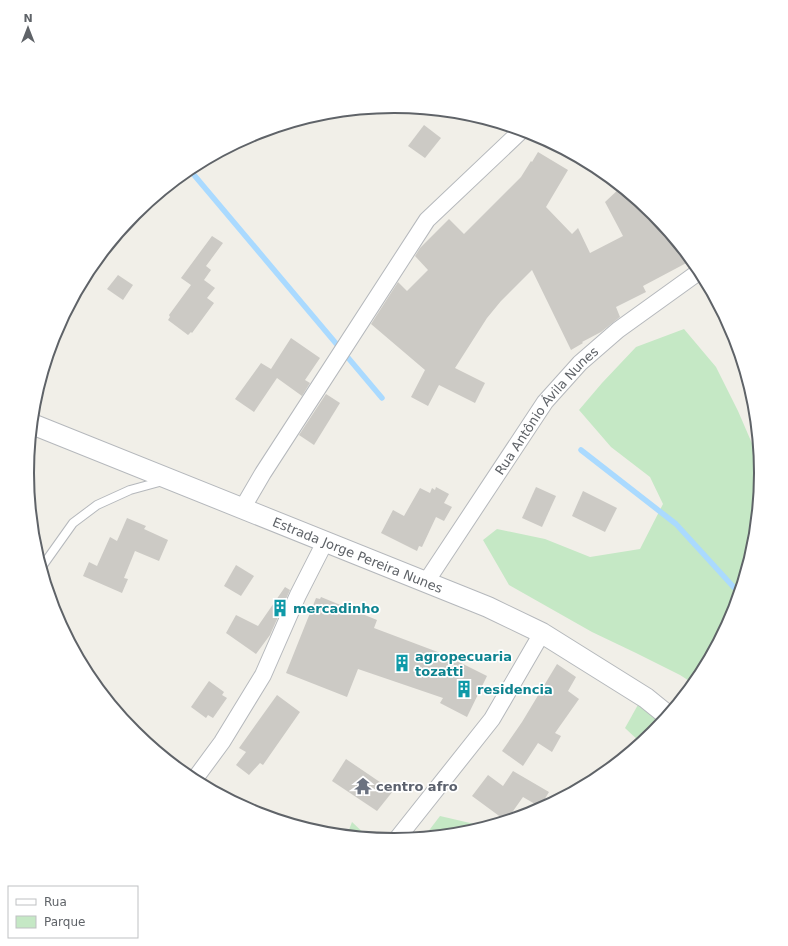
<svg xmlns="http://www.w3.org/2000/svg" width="788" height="946" font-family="'DejaVu Sans',sans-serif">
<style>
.green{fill:#c5e8c5}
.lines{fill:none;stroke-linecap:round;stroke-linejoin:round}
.stream{stroke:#aadaff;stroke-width:5.5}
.building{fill:#cccac5}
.service-casing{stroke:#b5b8bc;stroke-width:10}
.minor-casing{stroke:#b5b8bc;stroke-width:18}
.tertiary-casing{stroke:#b5b8bc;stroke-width:22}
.service{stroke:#fff;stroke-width:8}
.minor{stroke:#fff;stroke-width:16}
.tertiary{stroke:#fff;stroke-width:20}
.labels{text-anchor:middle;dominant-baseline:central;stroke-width:3.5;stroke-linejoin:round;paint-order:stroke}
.street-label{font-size:13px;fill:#5f6368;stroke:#fff}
.culture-label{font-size:13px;font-weight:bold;fill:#0d838f;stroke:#fff;text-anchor:start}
.worship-label{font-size:13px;font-weight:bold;fill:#5b616d;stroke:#fff;text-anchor:start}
.rim{fill:none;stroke:#5f6368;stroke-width:2}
</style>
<rect width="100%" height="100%" fill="#f1efe8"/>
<g class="green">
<polygon points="684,329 716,367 738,411 760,462 761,473 754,545 733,614 699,677 694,684 680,675 636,653 592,632 509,585 483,540 497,529 545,539 590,557 640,549 663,504 650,477 611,447 579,410 602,383 636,347"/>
<polygon points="639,703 663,721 653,733 641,743 625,728"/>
<polygon points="440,816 483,826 485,827 465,833 424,837"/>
<polygon points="352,822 368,837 347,835"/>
</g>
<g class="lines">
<g class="stream">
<polyline points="189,169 382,398"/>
<polyline points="581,450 676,524 739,593"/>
</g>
</g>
<g class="building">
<polygon points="424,125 441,138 425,158 408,146"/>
<polygon points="538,152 568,170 546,207 572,234 578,228 590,253 623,236 605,202 621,187 654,214 692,260 643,286 646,292 616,307 620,317 601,332 582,342 583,343 571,350 532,270 501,301 487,318 455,368 485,383 475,403 439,385 428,406 411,397 425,370 371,324 398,282 407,291 428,270 415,256 420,248 449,219 464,234 521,177 531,161 532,162"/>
<polygon points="212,236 223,243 206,266 211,270 204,280 215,288 207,298 214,303 192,333 191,332 188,335 168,320 170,317 169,315 191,285 181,278"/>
<polygon points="118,275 133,285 123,300 107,289"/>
<polygon points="291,338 320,358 305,380 310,383 302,396 277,378 254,412 235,399 261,363 271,369"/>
<polygon points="326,394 340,403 314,445 299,435"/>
<polygon points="436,487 449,494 444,503 452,507 444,521 436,517 422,547 419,546 417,551 381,533 393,510 404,516 420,488 430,493 432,488 435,490"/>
<polygon points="536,487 556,496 542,527 522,518"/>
<polygon points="583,491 617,508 605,532 572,516"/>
<polygon points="127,518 146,526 144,529 168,540 159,561 135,551 124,578 128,579 122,593 83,576 89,562 97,566 110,537 117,541"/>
<polygon points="236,565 254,576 241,596 224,586"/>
<polygon points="285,587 290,590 270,635 256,654 226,633 236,615 258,626"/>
<polygon points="321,597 377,620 374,628 443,654 487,676 467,717 440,703 443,698 358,669 347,697 286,673 316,598 320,599"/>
<polygon points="557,664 576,677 568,691 579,699 555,733 561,736 552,752 538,743 523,766 502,751 522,722"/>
<polygon points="209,681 224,692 222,695 227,698 213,718 208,715 206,718 191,707"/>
<polygon points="277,695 300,712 263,765 260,763 249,775 236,765 246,752 239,748"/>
<polygon points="346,759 393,791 377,811 332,781"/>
<polygon points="513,771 549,792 540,807 523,797 506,821 472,796 488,775 503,786"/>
</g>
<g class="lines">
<g class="service-casing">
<polyline id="service" points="41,568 73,523 97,505 130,490 163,481"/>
</g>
<g class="minor-casing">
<g id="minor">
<polyline points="242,509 263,473 427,220 522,130"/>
<path id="s1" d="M426,582L545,402L580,363L618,330L700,271"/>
<polyline points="194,780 222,742 263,675 298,595 325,542"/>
<polyline points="396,840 492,719 542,633"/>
</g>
</g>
<g class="tertiary-casing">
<g id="tertiary">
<path id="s2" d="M32,424L488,607L542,633L646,698L667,715"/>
</g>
</g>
<use href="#service" class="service"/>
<use href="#minor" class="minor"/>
<use href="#tertiary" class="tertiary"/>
</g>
<defs>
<g id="building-bare" transform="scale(1.38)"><path d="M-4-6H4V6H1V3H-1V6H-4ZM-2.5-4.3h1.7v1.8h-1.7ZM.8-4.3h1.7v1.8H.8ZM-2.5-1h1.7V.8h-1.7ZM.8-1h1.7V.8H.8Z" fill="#0f9aa8" stroke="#fff" stroke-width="2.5" paint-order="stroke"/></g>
<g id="temple-bare" transform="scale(1.38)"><path d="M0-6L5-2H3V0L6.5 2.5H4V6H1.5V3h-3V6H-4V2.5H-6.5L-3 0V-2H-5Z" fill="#6b7280" stroke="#fff" stroke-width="2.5" paint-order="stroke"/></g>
</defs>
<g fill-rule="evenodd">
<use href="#building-bare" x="280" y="608"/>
<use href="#building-bare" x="402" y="663"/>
<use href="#building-bare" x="464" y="689"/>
<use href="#temple-bare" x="363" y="786"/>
</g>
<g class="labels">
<g class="street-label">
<text stroke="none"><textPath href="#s1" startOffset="210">Rua Antônio Ávila Nunes</textPath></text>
<text stroke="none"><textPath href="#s2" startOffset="351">Estrada Jorge Pereira Nunes</textPath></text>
</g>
<g class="culture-label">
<text x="293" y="608">mercadinho</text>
<text x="415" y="656">agropecuaria<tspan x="415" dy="15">tozatti</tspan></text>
<text x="477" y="689">residencia</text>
</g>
<g class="worship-label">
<text x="376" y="786">centro afro</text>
</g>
</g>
<path d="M0 0H788V946H0ZM34 473a360 360 0 1 1 720 0a360 360 0 1 1-720 0Z" fill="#fff" fill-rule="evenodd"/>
<path class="rim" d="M34 473a360 360 0 1 1 720 0a360 360 0 1 1-720 0Z"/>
<rect x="8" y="886" width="130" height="52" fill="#ffffff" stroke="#bfc1c3"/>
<rect x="16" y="899" width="20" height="6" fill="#ffffff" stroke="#bfc1c3"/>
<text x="44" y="906" font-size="12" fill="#5f6368">Rua</text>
<rect x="16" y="916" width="20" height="12" fill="#c5e8c5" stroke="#bfc1c3"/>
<text x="44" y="926" font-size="12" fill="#5f6368">Parque</text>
<g transform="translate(28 28)" stroke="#ffffff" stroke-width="3" paint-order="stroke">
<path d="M0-3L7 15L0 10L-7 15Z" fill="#5f6368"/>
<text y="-6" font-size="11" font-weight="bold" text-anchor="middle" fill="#5f6368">N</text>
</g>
</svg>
